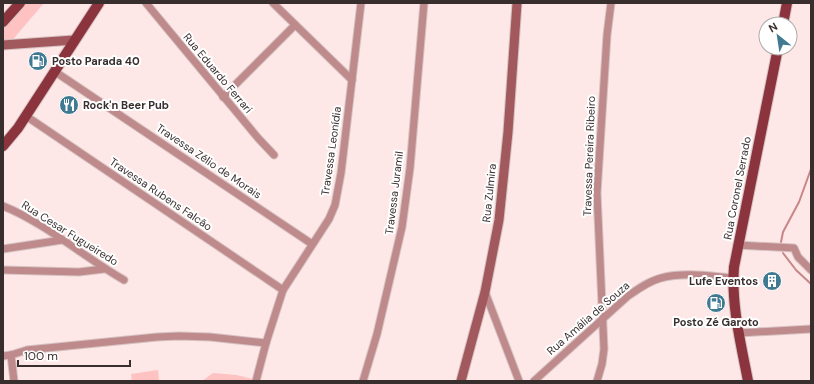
<svg xmlns="http://www.w3.org/2000/svg" width="814" height="384" font-family="'DM Sans',sans-serif">
<style>
.green{fill:#ffc2c3}
.lines{fill:none;stroke-linecap:round;stroke-linejoin:round}
.stream{stroke:#c78688;stroke-width:2}
.street-casing{stroke:#d6c2c2;stroke-width:9}
.secondary-casing{stroke:#d6c2c2;stroke-width:11}
.primary-casing{stroke:#d6c2c2;stroke-width:12}
.street{stroke:#be8a8b;stroke-width:7}
.secondary{stroke:#a2595d;stroke-width:9}
.primary{stroke:#8b343d;stroke-width:10}
.labels{text-anchor:middle;dominant-baseline:central;stroke-width:4;stroke-linejoin:round;paint-order:stroke}
.poi-label{font-size:11px;font-weight:bold;fill:#392e2e;stroke:#fff;text-anchor:start}
.street-label{font-size:11px;fill:#392e2e;stroke:#fff}
</style>
<rect width="100%" height="100%" fill="#fde7e7"/>
<g class="green">
<polygon points="20,3 44,3 3,51 3,23"/>
<polygon points="158,370 159,381 132,381 131,374"/>
<polygon points="213,373 236,375 253,379 253,381 202,381"/>
</g>
<g class="lines">
<g class="stream">
<polyline points="781,242 783,232 799,202 811,169"/>
<polyline points="783,253 796,270 811,284"/>
</g>
<g class="street-casing">
<g id="street">
<polyline points="146,3 258,138 274,155"/>
<polyline points="273,3 352,80"/>
<polyline points="54,71 312,244"/>
<polyline points="223,97 295,25"/>
<polyline points="26,116 283,290"/>
<path d="M3,206C45,223 84,257 124,280"/>
<polyline points="737,245 794,248 798,257 811,270"/>
<polyline points="3,249 62,240"/>
<polyline points="3,270 79,272 104,269"/>
<polyline points="485,292 519,381"/>
<polyline points="739,333 811,329"/>
<polyline points="11,355 14,381"/>
<polyline points="3,356 11,355 27,350 157,337 179,336 210,337 266,343"/>
<polyline points="256,381 266,343 283,290 329,219 335,205 341,173 361,3"/>
<polyline points="363,381 377,334 402,227 410,168 424,3"/>
<path d="M534,381L628,296C638,289 649,281 661,278C684,272 709,276 733,278"/>
<polyline points="597,381 602,364 604,349 597,193 607,35 611,3"/>
</g>
</g>
<g class="secondary-casing">
<g id="secondary">
<polyline points="3,45 74,40"/>
<polyline points="461,381 485,292 499,220 508,132 517,3"/>
</g>
</g>
<g class="primary-casing">
<g id="primary">
<polyline points="3,22 20,3"/>
<polyline points="783,24 787,3"/>
<polyline points="3,146 18,128 99,3"/>
<path d="M748,381C741,344 731,305 734,267L778,48"/>
</g>
</g>
<use href="#street" class="street"/>
<use href="#secondary" class="secondary"/>
<use href="#primary" class="primary"/>
</g>
<defs>
<g id="fuel-disc" transform="scale(1)"><circle r="9.5" fill="#3f7a92" stroke="#fff"/><path d="M-5.5-6h7V0h2V4h1.3V-2.5L3-4.5l.8-.8L6-3V5H2.5V1h-1V6h-7ZM-4.2-4.7v3.2H.2V-4.7Z" fill="#fff"/></g>
<g id="restaurant-disc" transform="scale(1)"><circle r="9.5" fill="#3f7a92" stroke="#fff"/><path d="M-5-6h1v4h1v-4h1v4h1v-4h1v5L-1.5 .5V6h-2V.5L-5-1ZM5-6V6H3V1.5H1.5Q1.5-4 5-6Z" fill="#fff"/></g>
<g id="building-disc" transform="scale(1)"><circle r="9.5" fill="#3f7a92" stroke="#fff"/><path d="M-4-6H4V6H1V3H-1V6H-4ZM-2.5-4.3h1.7v1.8h-1.7ZM.8-4.3h1.7v1.8H.8ZM-2.5-1h1.7V.8h-1.7ZM.8-1h1.7V.8H.8Z" fill="#fff"/></g>
</defs>
<g fill-rule="evenodd">
<use href="#fuel-disc" x="38" y="61"/>
<use href="#restaurant-disc" x="69" y="105"/>
<use href="#building-disc" x="772" y="281"/>
<use href="#fuel-disc" x="716" y="303"/>
</g>
<g class="labels">
<g class="poi-label">
<text x="52" y="61">Posto Parada 40</text>
<text x="83" y="105">Rock'n Beer Pub</text>
<text x="758" y="281" text-anchor="end">Lufe Eventos</text>
<text x="716" y="322" text-anchor="middle">Posto Zé Garoto</text>
</g>
<g class="street-label">
<text transform="translate(218 73) rotate(50)">Rua Eduardo Ferrari</text>
<text transform="translate(331 151) rotate(-82)">Travessa Leonídia</text>
<text transform="translate(589 156) rotate(-88)">Travessa Pereira Ribeiro</text>
<text transform="translate(209 161) rotate(34)">Travessa Zélio de Morais</text>
<text transform="translate(737 188) rotate(-79)">Rua Coronel Serrado</text>
<text transform="translate(394 193) rotate(-83)">Travessa Juramil</text>
<text transform="translate(489 193) rotate(-84)">Rua Zulmira</text>
<text transform="translate(161 194) rotate(34)">Travessa Rubens Falcão</text>
<text transform="translate(70 233) rotate(32)">Rua Cesar Fugueiredo</text>
<text transform="translate(588 318) rotate(-41)">Rua Amália de Souza</text>
</g>
</g>
<rect width="814" height="384" fill="none" stroke="#392e2e" stroke-width="8"/>
<g transform="translate(778 36) rotate(330)"><circle r="19" fill="#ffffff" stroke="#b0abab"/>
<path d="M0-3L7 15L0 10L-7 15Z" fill="#3f7a92"/>
<text y="-6" font-size="11" font-weight="bold" text-anchor="middle" fill="#392e2e">N</text>
</g>
<path d="M18 360v6h112v-6" fill="none" stroke="#392e2e" stroke-width="2"/>
<text x="24" y="360" font-size="12" fill="#392e2e" stroke="#ffffff" stroke-width="3" paint-order="stroke">100 m</text>
</svg>
